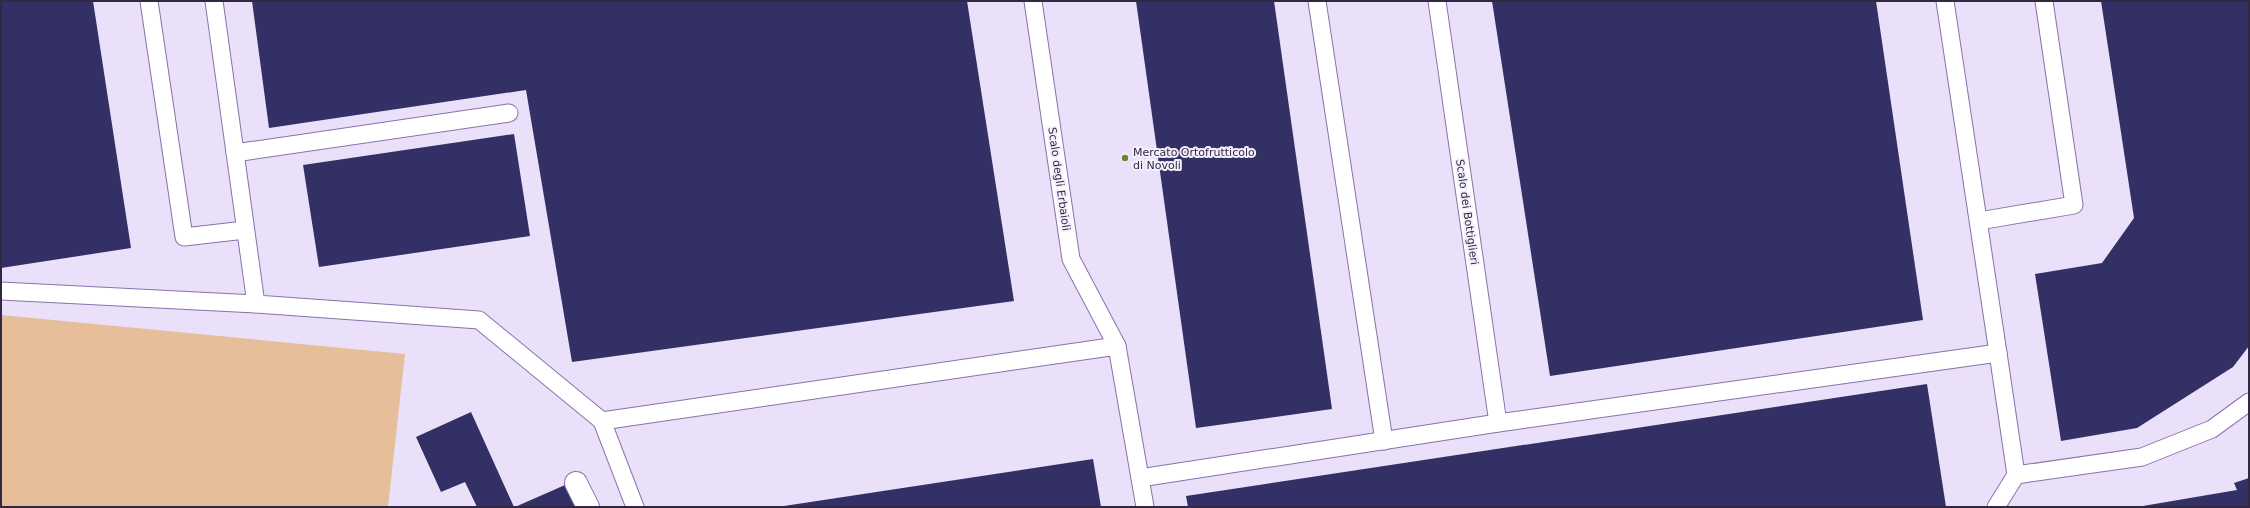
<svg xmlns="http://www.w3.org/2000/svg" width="2250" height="508" font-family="'DejaVu Sans',sans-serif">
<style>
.green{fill:#e6be9a}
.building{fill:#333066}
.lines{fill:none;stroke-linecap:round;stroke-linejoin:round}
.service-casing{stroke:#8a71ac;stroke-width:19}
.minor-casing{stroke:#8a71ac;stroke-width:24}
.service{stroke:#fff;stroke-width:17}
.minor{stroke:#fff;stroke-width:22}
.poi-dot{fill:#6d8436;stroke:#f5f0fd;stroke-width:1.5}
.labels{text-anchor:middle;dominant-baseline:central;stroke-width:4;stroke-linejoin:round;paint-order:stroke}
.poi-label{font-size:11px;fill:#332841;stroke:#f5f0fd;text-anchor:start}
.street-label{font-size:11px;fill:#332841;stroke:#f5f0fd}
</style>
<rect width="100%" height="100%" fill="#eae0fa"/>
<polygon class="green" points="1,315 405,354 388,507 1,507"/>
<g class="building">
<polygon points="1,1 93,1 131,248 1,268"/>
<polygon points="252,1 967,1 1014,301 572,362 526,90 269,128"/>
<polygon points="1136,1 1274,1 1332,409 1196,428"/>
<polygon points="1492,1 1876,1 1923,320 1550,376"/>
<polygon points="2101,1 2249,1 2249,346 2233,367 2137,428 2061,441 2035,274 2102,263 2134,218"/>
<polygon points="514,134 530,236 319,267 303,165"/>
<polygon points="1927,384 1946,507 1188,507 1186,496"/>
<polygon points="471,412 514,507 477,507 465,482 441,492 416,437"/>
<polygon points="1093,459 1101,507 784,507 784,506"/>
<polygon points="2249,478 2249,507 2137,507 2237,490 2234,483"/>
<polygon points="565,485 576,507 515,507"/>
</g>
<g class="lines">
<g class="service-casing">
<g id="service">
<polyline points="149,1 184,237 245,230"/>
<polyline points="214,1 256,304 479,320 602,421 1117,346 1145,507"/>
<polyline points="1033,1 1071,259 1117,346"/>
<polyline points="1317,1 1384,441"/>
<polyline points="1437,1 1498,423"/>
<polyline points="1945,1 1998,353"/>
<polyline points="235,153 509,113"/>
<polyline points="1979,221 2074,205 2044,1"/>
<polyline points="1,291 256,304"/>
<polyline points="602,421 635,507"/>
<polyline points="1140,478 1498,423 1998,353 2016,475"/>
<polyline points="1996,507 2016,475 2142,457 2212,429 2249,402"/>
</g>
</g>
<g class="minor-casing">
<polyline id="minor" points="576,483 588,507"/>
</g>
<use href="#service" class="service"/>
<use href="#minor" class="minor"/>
</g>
<circle class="poi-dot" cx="1125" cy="158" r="4"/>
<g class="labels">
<g class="poi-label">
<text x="1133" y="152">Mercato Ortofrutticolo<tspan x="1133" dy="13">di Novoli</tspan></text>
</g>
<g class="street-label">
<text transform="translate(1059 179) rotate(82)">Scalo degli Erbaioli</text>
<text transform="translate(1467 212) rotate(82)">Scalo dei Bottiglieri</text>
</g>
</g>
<rect width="2250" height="508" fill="none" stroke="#332841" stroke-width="4"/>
</svg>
